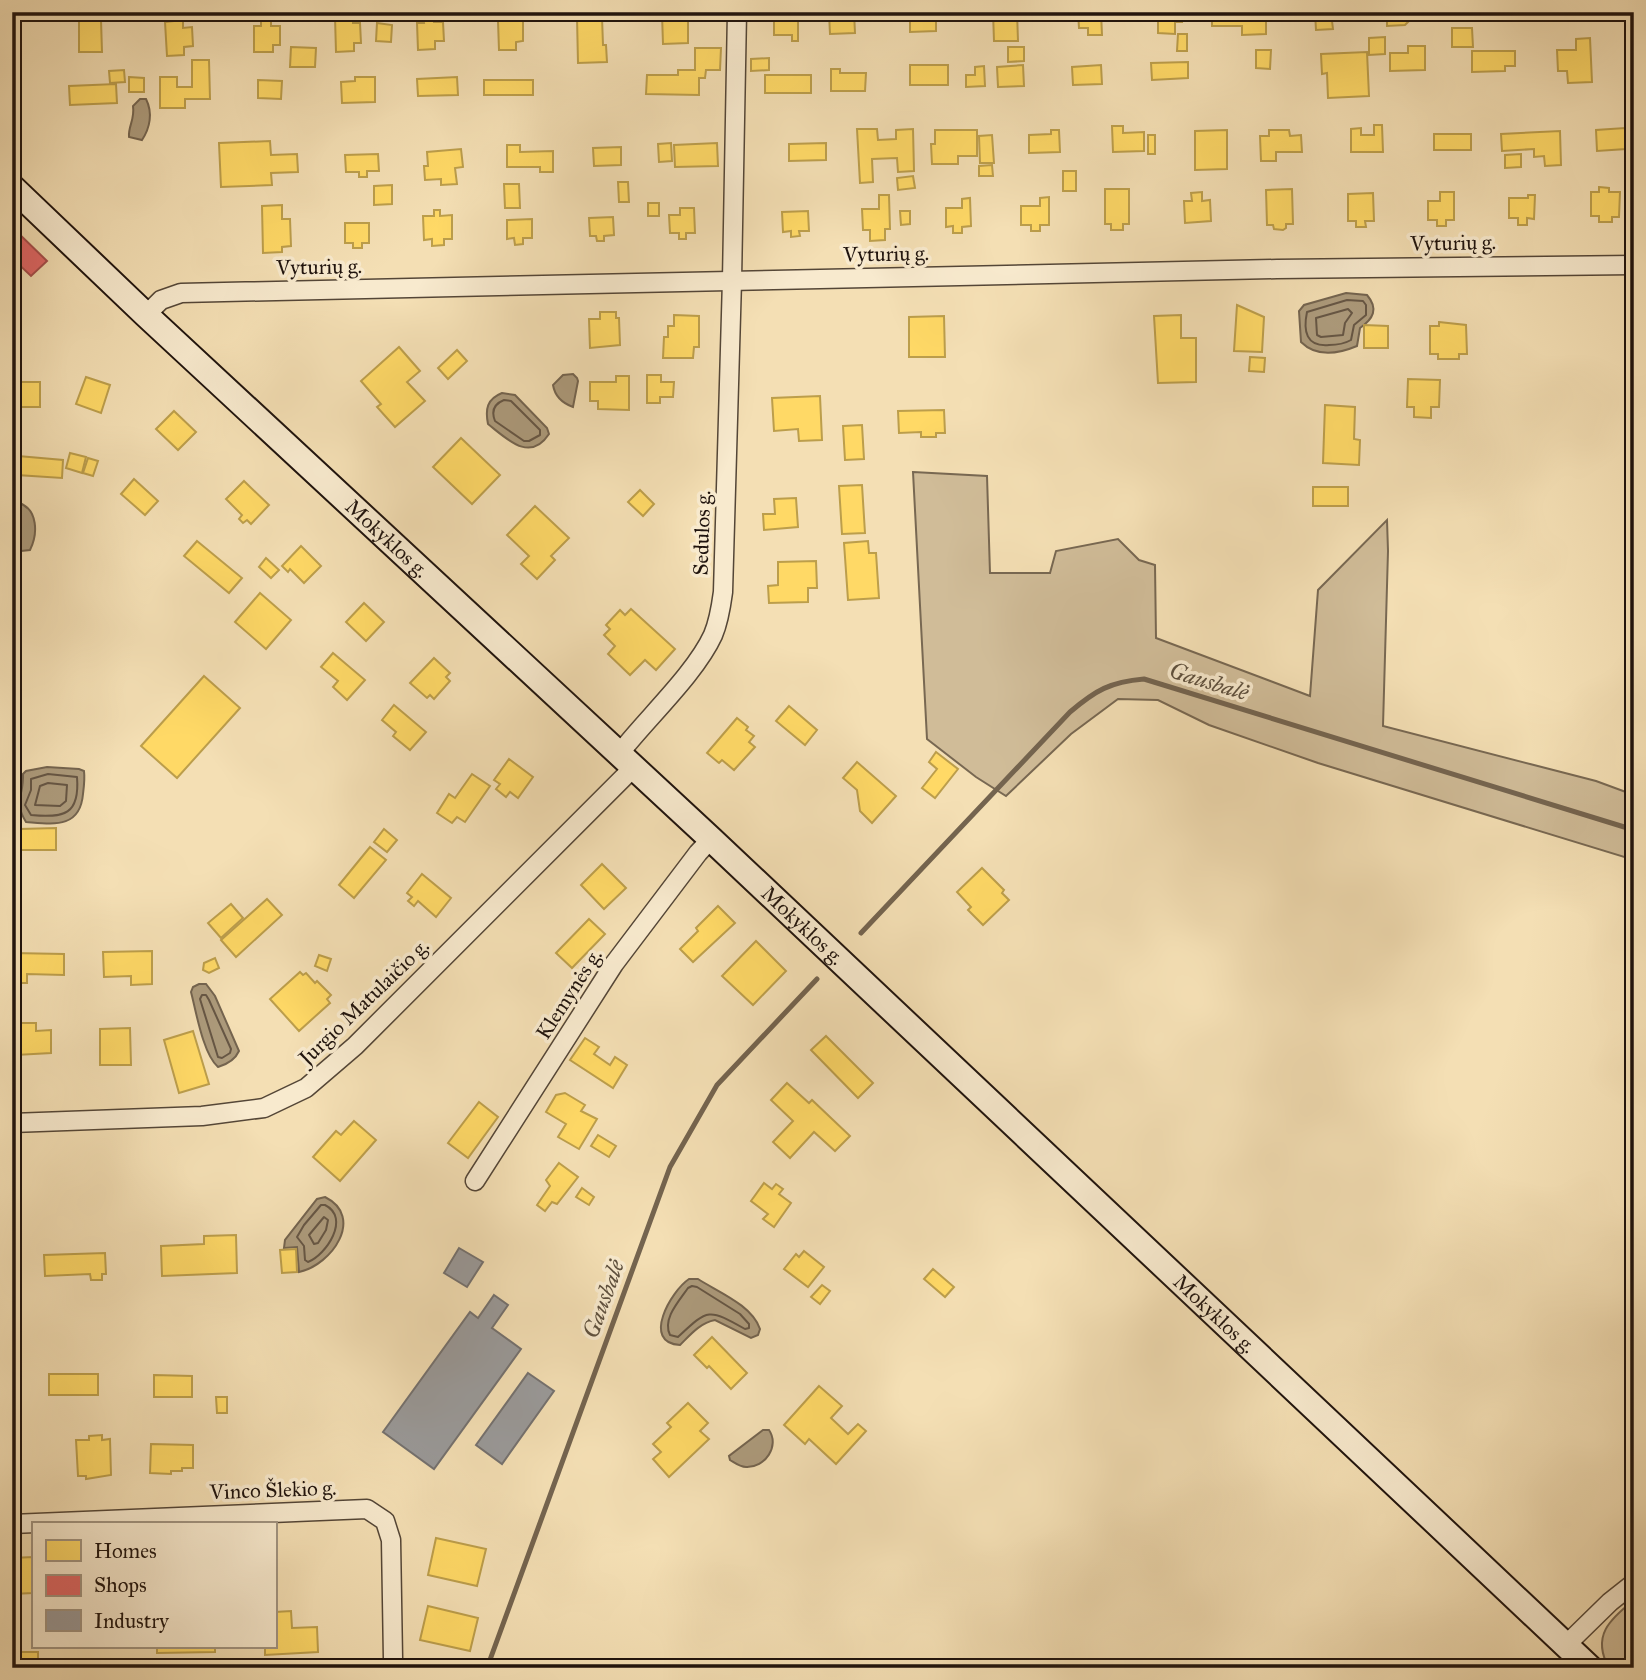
<svg xmlns="http://www.w3.org/2000/svg" width="1646" height="1680" font-family="'IM FELL Great Primer',serif">
<style>
.green{fill:#d0bc98;stroke:#786852;stroke-width:2}
.water{fill:#ac9a7b;stroke:#74644f;stroke-width:2}
.homes{fill:#ffd966;stroke:#bc9e4b;stroke-width:2}
.shops{fill:#e06666;stroke:#a64d4b;stroke-width:2}
.industry{fill:#999;stroke:#74716f;stroke-width:2}
.lines{fill:none;stroke-linecap:round;stroke-linejoin:round}
.shore{stroke:#665644;stroke-width:2}
.stream{stroke:#74644f;stroke-width:5}
.minor-casing{stroke:#544637;stroke-width:21}
.secondary-casing{stroke:#1f130d;stroke-width:28}
.minor{stroke:#f8eace;stroke-width:18}
.secondary{stroke:#f8eace;stroke-width:24}
.labels{text-anchor:middle;dominant-baseline:central;stroke-width:7;stroke-linejoin:round;paint-order:stroke}
.street-label{font-size:21px;fill:#1f130d;stroke:#f8eace}
.water-label{font-size:23px;font-style:italic;fill:#5e503e;stroke:#f8eace}
</style>
<rect width="100%" height="100%" fill="#f4dfb4"/>
<filter id="stains"><feTurbulence type="fractalNoise" baseFrequency=".00286" numOctaves="4"/><feColorMatrix values="0 0 0 0 .2 0 0 0 0 .09 0 0 0 0 .02 0 0 0 .5 -.17"/></filter>
<radialGradient id="worn" r=".72"><stop offset=".6" stop-color="#630" stop-opacity="0"/><stop offset="1" stop-color="#630" stop-opacity=".3"/></radialGradient>
<g class="green">
<polygon points="913,472 987,476 990,573 1050,573 1056,551 1118,539 1139,560 1155,565 1156,638 1310,696 1318,590 1387,520 1388,551 1383,726 1596,781 1634,795 1634,860 1318,763 1209,725 1158,700 1118,699 1071,734 1006,796 976,777 927,739"/>
<path d="M1634,1600V1668H1609C1591,1636 1610,1619 1634,1600Z"/>
</g>
<g class="water">
<path d="M140,99H146C153,113 150,128 142,140L129,137C128,126 135,120 133,106Z"/>
<path d="M1346,293L1367,295C1379,309 1373,319 1360,328L1357,346C1338,354 1316,357 1301,342L1299,311L1304,305Z"/>
<path d="M573,374L577,378L578,381L573,407C562,403 555,397 553,385L563,375Z"/>
<path d="M502,393L515,395L547,428L549,434C530,463 507,439 488,424C485,409 487,399 502,393Z"/>
<path d="M19,503C38,509 38,534 30,550L12,552V506Z"/>
<path d="M47,767L79,769L84,771C85,779 84,786 83,794C80,829 53,824 26,822C13,801 24,796 23,774L26,771Z"/>
<path d="M199,984H206L215,996L239,1051C235,1060 228,1064 218,1067C203,1054 196,1011 191,992L193,987Z"/>
<path d="M325,1197C365,1217 332,1265 299,1272L297,1247L284,1248L285,1240L317,1199Z"/>
<path d="M689,1279H698C718,1292 752,1305 760,1329L758,1335L751,1338L715,1320C700,1323 691,1334 680,1345C641,1343 671,1291 689,1279Z"/>
<path d="M763,1430H769C780,1446 765,1468 746,1467C740,1467 735,1463 730,1460L729,1456Z"/>
</g>
<g class="homes">
<polygon points="515,12 515,20 523,20 523,41 516,42 516,50 499,50 498,21 503,21 503,13"/>
<polygon points="584,12 596,12 596,17 602,17 603,45 606,45 607,62 578,63 577,17 584,17"/>
<polygon points="669,12 688,14 688,43 663,44 662,14 669,14"/>
<polygon points="780,12 798,14 798,41 792,41 792,35 774,35 774,14"/>
<polygon points="854,12 855,33 830,34 829,13"/>
<polygon points="910,12 936,12 936,31 910,32"/>
<polygon points="993,12 1017,12 1018,41 994,41"/>
<polygon points="1078,12 1101,12 1102,35 1088,35 1088,28 1079,28"/>
<polygon points="1158,12 1182,12 1182,22 1175,22 1175,34 1158,33"/>
<polygon points="1212,12 1266,12 1266,34 1242,35 1242,26 1212,26"/>
<polygon points="1315,12 1341,12 1341,21 1332,21 1333,29 1316,30"/>
<polygon points="1382,12 1411,12 1411,19 1405,25 1387,26 1387,14"/>
<polygon points="1468,12 1495,12 1495,20 1469,21"/>
<polygon points="434,15 434,22 443,22 444,41 435,41 435,49 418,50 417,23 424,23 423,16"/>
<polygon points="335,17 353,17 353,23 360,23 361,43 354,43 354,51 336,52"/>
<polygon points="261,19 271,19 271,26 280,26 280,45 273,45 273,52 254,52 254,26 261,26"/>
<polygon points="79,20 101,20 102,52 79,52"/>
<polygon points="183,20 183,28 192,27 193,46 184,47 184,55 167,56 165,22"/>
<polygon points="377,23 392,25 391,42 376,41"/>
<polygon points="1452,28 1472,28 1473,47 1452,47"/>
<polygon points="1178,34 1187,34 1187,51 1177,51"/>
<polygon points="1385,37 1385,54 1369,55 1369,38"/>
<polygon points="1590,38 1592,82 1568,83 1567,71 1558,71 1557,50 1576,50 1576,39"/>
<polygon points="1408,46 1425,46 1425,70 1390,71 1390,53 1408,53"/>
<polygon points="291,47 316,48 315,67 290,67"/>
<polygon points="1008,47 1024,47 1024,61 1008,62"/>
<polygon points="695,48 721,48 720,70 706,70 705,78 699,78 699,95 646,94 647,75 678,75 678,70 695,70"/>
<polygon points="1256,50 1271,50 1270,69 1256,68"/>
<polygon points="1472,51 1515,51 1515,66 1505,66 1505,71 1472,72"/>
<polygon points="1367,52 1369,96 1328,98 1327,73 1322,74 1321,54"/>
<polygon points="769,58 769,70 751,71 751,59"/>
<polygon points="192,60 209,60 210,99 185,99 185,108 160,108 160,77 177,77 177,87 192,87"/>
<polygon points="1188,62 1188,78 1152,80 1151,63"/>
<rect x="910" y="65" width="38" height="20"/>
<polygon points="1023,65 1024,86 998,87 997,67"/>
<polygon points="1101,65 1102,84 1073,85 1072,67"/>
<polygon points="984,66 985,86 966,87 966,75 975,75 975,67"/>
<polygon points="831,69 840,69 840,73 866,73 865,91 831,91"/>
<polygon points="124,70 125,82 110,83 109,71"/>
<rect x="765" y="75" width="46" height="18"/>
<polygon points="129,77 144,78 144,92 129,92"/>
<polygon points="355,77 375,77 375,102 342,103 341,82 355,81"/>
<polygon points="457,77 458,95 418,96 417,79"/>
<polygon points="258,80 282,81 281,99 258,98"/>
<rect x="484" y="80" width="49" height="15"/>
<polygon points="116,84 117,103 70,105 69,86"/>
<polygon points="1374,125 1382,125 1383,152 1351,152 1351,129 1361,128 1361,135 1374,135"/>
<polygon points="1112,126 1123,126 1123,133 1144,132 1144,151 1113,152"/>
<polygon points="1625,128 1626,149 1597,151 1596,130"/>
<polygon points="857,129 877,129 878,140 896,139 896,130 913,129 914,171 898,172 897,158 872,159 873,182 860,183"/>
<polygon points="935,130 977,130 977,156 958,156 958,164 932,164 931,144 935,144"/>
<polygon points="1051,130 1059,130 1060,152 1029,153 1029,135 1051,134"/>
<polygon points="1227,130 1227,169 1195,170 1195,131"/>
<polygon points="1269,130 1289,130 1290,136 1301,135 1302,152 1276,152 1276,161 1261,161 1260,136 1269,136"/>
<polygon points="1560,131 1561,165 1545,166 1544,156 1534,157 1534,149 1502,151 1501,134"/>
<rect x="1434" y="134" width="37" height="16"/>
<polygon points="992,135 994,163 980,163 979,136"/>
<rect x="1148" y="135" width="7" height="19"/>
<polygon points="270,141 271,155 297,154 298,172 271,173 272,185 221,187 219,143"/>
<polygon points="671,143 672,161 659,162 658,144"/>
<polygon points="717,143 718,166 675,167 674,145"/>
<polygon points="826,143 826,160 789,161 789,144"/>
<polygon points="507,145 520,145 520,152 553,151 553,172 540,172 540,167 507,167"/>
<polygon points="621,147 621,165 594,166 593,148"/>
<polygon points="461,149 463,167 455,168 457,184 441,185 441,179 425,180 424,166 428,166 427,152"/>
<polygon points="378,154 379,171 367,171 367,177 359,177 359,172 346,172 345,155"/>
<polygon points="1521,154 1521,167 1505,168 1505,155"/>
<polygon points="992,165 993,176 979,176 979,166"/>
<rect x="1063" y="171" width="13" height="20"/>
<polygon points="913,176 915,188 898,190 897,178"/>
<polygon points="618,182 628,182 629,202 619,202"/>
<polygon points="504,184 519,184 520,208 505,208"/>
<polygon points="392,185 392,204 374,205 374,186"/>
<polygon points="1599,187 1609,188 1609,192 1620,192 1619,217 1612,217 1612,222 1599,222 1599,216 1591,216 1591,192 1599,192"/>
<polygon points="1105,189 1129,189 1129,224 1123,224 1123,230 1111,230 1111,224 1105,224"/>
<polygon points="1292,189 1293,224 1286,224 1286,228 1283,230 1274,229 1273,225 1267,225 1266,190"/>
<polygon points="1202,192 1202,201 1210,200 1211,221 1185,223 1184,201 1192,201 1191,193"/>
<polygon points="1440,192 1454,192 1454,220 1446,220 1446,226 1437,226 1437,220 1428,220 1428,201 1440,201"/>
<polygon points="1373,193 1374,221 1365,221 1366,227 1356,227 1356,221 1348,221 1348,194"/>
<polygon points="879,195 889,195 890,229 885,229 885,240 870,241 870,230 863,230 862,209 879,209"/>
<polygon points="1528,195 1535,195 1534,219 1527,218 1527,225 1518,225 1518,218 1509,218 1509,198 1528,198"/>
<polygon points="1049,197 1049,225 1040,225 1040,231 1031,231 1031,225 1021,225 1021,206 1040,206 1040,198"/>
<polygon points="970,198 971,226 962,227 962,233 953,233 953,226 946,227 946,208 962,208 962,199"/>
<rect x="648" y="203" width="11" height="13"/>
<polygon points="282,205 282,219 290,219 291,246 282,247 282,252 263,253 262,206"/>
<polygon points="680,208 694,208 695,233 686,233 686,239 679,239 679,233 670,233 669,215 680,215"/>
<polygon points="434,210 440,210 440,216 452,215 452,239 444,239 444,245 432,246 432,239 424,240 423,216 434,216"/>
<polygon points="808,211 809,231 799,231 800,236 791,237 791,231 783,232 782,212"/>
<polygon points="900,211 910,211 910,224 901,225"/>
<polygon points="613,217 614,235 604,236 604,241 597,241 596,236 590,236 589,218"/>
<polygon points="532,219 532,238 523,238 523,244 515,245 514,238 507,239 507,220"/>
<polygon points="345,223 369,223 369,243 362,243 362,248 353,248 353,243 345,243"/>
<polygon points="1237,305 1264,317 1262,352 1234,351"/>
<polygon points="600,312 616,312 616,318 619,318 620,345 590,348 589,319 600,319"/>
<polygon points="674,315 699,316 699,347 694,347 693,358 663,358 664,337 668,337 668,326 674,326"/>
<polygon points="1181,315 1181,338 1196,338 1196,382 1158,383 1154,316"/>
<polygon points="944,316 945,357 909,357 909,317"/>
<polygon points="1439,322 1466,325 1467,354 1459,354 1459,359 1438,359 1438,354 1430,354 1430,326 1439,326"/>
<polygon points="1364,325 1388,326 1388,348 1364,348"/>
<polygon points="399,347 420,371 407,382 425,401 395,427 377,407 381,404 361,381"/>
<polygon points="457,350 467,361 448,379 438,368"/>
<polygon points="1250,357 1265,358 1264,372 1249,371"/>
<polygon points="647,375 661,375 661,382 674,382 673,397 660,397 660,403 647,403"/>
<polygon points="616,376 629,376 629,410 598,409 598,401 590,401 590,382 616,382"/>
<polygon points="86,377 110,385 101,413 76,404"/>
<polygon points="1408,379 1440,380 1439,407 1431,407 1431,418 1414,417 1414,407 1407,407"/>
<rect x="12" y="382" width="28" height="25"/>
<polygon points="820,396 822,440 799,441 798,429 774,431 772,398"/>
<polygon points="1325,405 1355,407 1354,439 1360,440 1359,465 1323,463"/>
<polygon points="944,410 945,433 936,433 936,437 921,437 921,432 899,433 898,411"/>
<polygon points="174,411 196,432 178,450 156,429"/>
<polygon points="862,425 864,459 845,460 843,426"/>
<polygon points="461,438 500,475 472,504 433,467"/>
<polygon points="70,453 86,457 82,473 66,468"/>
<polygon points="18,456 63,460 62,478 17,475"/>
<polygon points="88,458 98,461 93,476 83,473"/>
<polygon points="134,479 158,501 145,515 121,494"/>
<polygon points="244,481 269,505 251,524 247,520 243,523 239,519 242,515 226,499"/>
<polygon points="862,485 865,533 842,534 839,486"/>
<rect x="1313" y="487" width="35" height="19"/>
<polygon points="640,490 654,504 643,516 628,502"/>
<polygon points="796,498 798,527 764,530 763,514 775,514 774,499"/>
<polygon points="535,506 569,538 551,556 555,560 537,579 521,564 529,556 507,535"/>
<polygon points="197,541 242,578 229,593 184,556"/>
<polygon points="868,541 869,553 876,553 879,598 848,600 844,543"/>
<polygon points="301,546 321,566 304,583 290,569 288,572 282,566"/>
<polygon points="266,558 279,570 271,578 259,567"/>
<polygon points="816,561 817,588 808,588 808,602 769,603 768,586 778,585 778,562"/>
<polygon points="260,593 291,620 266,649 235,622"/>
<polygon points="364,603 384,622 366,641 346,622"/>
<polygon points="631,609 675,649 656,670 645,660 630,675 608,654 615,646 604,635 610,629 606,625 620,610 625,615"/>
<polygon points="333,653 365,680 347,700 333,687 338,681 321,667"/>
<polygon points="434,658 450,673 446,677 450,681 434,699 430,695 427,698 410,683"/>
<polygon points="204,676 240,708 177,778 141,746"/>
<polygon points="394,705 426,732 410,750 393,736 396,732 382,720"/>
<polygon points="789,706 817,730 805,745 776,721"/>
<polygon points="737,718 748,727 746,730 754,736 749,742 755,747 734,770 722,760 719,763 707,753"/>
<polygon points="936,752 958,769 935,798 922,788 937,769 929,762"/>
<polygon points="509,759 533,777 518,798 510,792 506,797 496,789 500,784 494,780"/>
<polygon points="857,762 896,796 872,823 860,811 857,790 843,778"/>
<polygon points="472,774 490,786 465,822 457,817 452,823 437,813 449,794 455,798"/>
<polygon points="56,828 56,850 20,850 20,829"/>
<polygon points="384,829 397,840 387,852 374,842"/>
<polygon points="370,847 386,860 354,898 339,885"/>
<polygon points="602,864 626,888 604,909 581,885"/>
<polygon points="982,868 1004,890 1002,893 1009,900 983,925 968,910 971,907 957,892"/>
<polygon points="422,874 451,898 436,917 418,901 414,906 408,901 412,897 407,893"/>
<polygon points="267,899 282,915 236,957 221,940"/>
<polygon points="231,904 243,918 221,938 208,923"/>
<polygon points="718,906 735,923 693,962 680,949 698,931 696,928"/>
<polygon points="589,919 605,934 572,968 556,953"/>
<polygon points="756,941 786,971 753,1005 722,976"/>
<polygon points="152,951 152,984 131,985 131,976 104,977 103,952"/>
<polygon points="12,953 64,954 64,975 27,974 27,983 12,983"/>
<polygon points="319,955 331,959 327,971 315,966"/>
<polygon points="215,958 219,968 209,973 203,970 204,963"/>
<polygon points="300,972 303,975 306,973 315,983 317,981 331,995 327,999 330,1003 299,1031 270,999"/>
<polygon points="20,1023 36,1023 36,1031 51,1030 51,1053 16,1055 15,1031 21,1031"/>
<polygon points="130,1028 131,1065 100,1065 100,1029"/>
<polygon points="193,1031 209,1084 179,1093 164,1040"/>
<polygon points="826,1036 873,1083 858,1098 811,1050"/>
<polygon points="585,1038 599,1047 594,1054 610,1065 615,1057 627,1065 613,1088 570,1060"/>
<polygon points="787,1083 809,1103 812,1100 850,1136 835,1151 814,1132 790,1158 773,1142 793,1121 771,1100"/>
<polygon points="565,1093 585,1105 581,1111 597,1119 579,1149 558,1137 566,1124 546,1112 556,1095"/>
<polygon points="479,1102 498,1117 468,1158 448,1143"/>
<polygon points="354,1121 376,1140 340,1181 313,1157 336,1131 341,1135"/>
<polygon points="598,1135 616,1146 609,1157 591,1146"/>
<polygon points="559,1163 578,1177 557,1204 552,1202 545,1211 537,1205 550,1186 546,1180"/>
<polygon points="764,1183 772,1189 776,1184 783,1189 779,1194 791,1203 774,1227 763,1219 768,1214 751,1201"/>
<polygon points="582,1188 594,1197 589,1205 576,1197"/>
<polygon points="236,1235 237,1273 162,1276 161,1246 204,1244 204,1236"/>
<polygon points="296,1249 297,1272 282,1273 280,1250"/>
<polygon points="804,1251 824,1267 808,1287 784,1269 796,1254 799,1257"/>
<polygon points="105,1253 106,1274 102,1274 102,1280 91,1280 90,1274 45,1276 44,1255"/>
<polygon points="933,1269 954,1287 945,1297 924,1279"/>
<polygon points="822,1285 830,1291 820,1304 811,1297"/>
<polygon points="712,1337 747,1373 731,1389 709,1366 707,1368 694,1355"/>
<rect x="49" y="1374" width="49" height="21"/>
<polygon points="154,1375 192,1376 192,1397 154,1397"/>
<polygon points="819,1386 842,1406 831,1418 848,1434 858,1424 866,1431 836,1464 809,1439 805,1444 784,1425"/>
<polygon points="216,1397 227,1397 227,1413 217,1413"/>
<polygon points="688,1403 708,1423 700,1431 709,1439 669,1477 653,1459 661,1452 653,1444 671,1427 667,1423"/>
<polygon points="102,1435 102,1440 110,1439 111,1475 86,1479 86,1476 78,1476 76,1440 89,1440 89,1436"/>
<polygon points="151,1444 193,1445 193,1468 182,1468 182,1471 171,1471 171,1474 150,1473"/>
<polygon points="436,1538 486,1549 477,1586 428,1575"/>
<polygon points="33,1557 33,1593 12,1594 12,1558"/>
<polygon points="428,1606 478,1618 470,1651 420,1640"/>
<polygon points="291,1611 292,1628 317,1627 318,1652 265,1655 265,1647 275,1647 275,1612"/>
<polygon points="157,1647 215,1647 215,1652 157,1653"/>
<rect x="12" y="1652" width="26" height="16"/>
</g>
<polygon class="shops" points="12,227 47,261 31,276 12,258"/>
<g class="industry">
<polygon points="459,1248 483,1262 467,1287 444,1273"/>
<polygon points="494,1295 508,1305 492,1328 521,1349 434,1469 383,1432 470,1312 478,1318"/>
<polygon points="528,1373 554,1391 502,1464 476,1445"/>
</g>
<g class="lines">
<g class="shore">
<path d="M1347,300L1363,301L1366,305V315L1354,325L1351,340C1344,344 1338,345 1329,345C1306,347 1303,331 1307,312Z"/>
<polygon points="1348,309 1352,313 1345,323 1343,335 1321,337 1317,335 1316,318"/>
<path d="M504,400L511,401L540,430V435L529,441H524L495,421C491,411 494,404 504,400Z"/>
<path d="M48,774L77,777C80,815 64,818 31,815L25,805L31,790V779Z"/>
<polygon points="48,783 67,785 66,801 60,806 35,805 40,786"/>
<polygon points="202,995 206,995 209,1000 231,1049 230,1053 222,1058 218,1057 200,999"/>
<path d="M321,1205H325C351,1218 326,1255 308,1262L305,1260L304,1246L297,1237L304,1225Z"/>
<polygon points="324,1217 328,1220 326,1230 318,1243 314,1244 309,1235"/>
<path d="M692,1286L697,1287L740,1314L749,1324V1328L745,1329C708,1308 708,1309 678,1337L670,1335C662,1319 679,1301 688,1288Z"/>
</g>
<g class="stream">
<path d="M861,933L1070,712C1096,690 1110,682 1144,679L1634,830"/>
<polyline points="487,1668 670,1167 717,1085 817,979"/>
</g>
<g class="minor-casing">
<g id="minor">
<polyline points="146,315 161,300 181,293 1277,269 1634,265"/>
<path d="M619,754C647,718 695,674 713,635C719,621 721,607 723,592L732,280L737,12"/>
<polyline points="12,1123 202,1116 264,1108 306,1088 355,1046 634,767"/>
<polyline points="475,1181 614,964 698,853 711,839"/>
<polyline points="12,1524 367,1509 385,1521 391,1540 393,1659 391,1668"/>
<polyline points="1566,1645 1610,1602 1634,1583"/>
</g>
</g>
<g class="secondary-casing">
<g id="secondary">
<path id="s1" d="M12,187L146,315L711,839L1590,1668"/>
</g>
</g>
<use href="#minor" class="minor"/>
<use href="#secondary" class="secondary"/>
</g>
<g class="labels">
<g class="street-label">
<text transform="translate(1453 243) rotate(-1)">Vyturių g.</text>
<text transform="translate(886 254) rotate(-1)">Vyturių g.</text>
<text transform="translate(319 267) rotate(-1)">Vyturių g.</text>
<text transform="translate(702 533) rotate(-88)">Sedulos g.</text>
<text stroke="none"><textPath href="#s1" startOffset="514">Mokyklos g.</textPath></text>
<text stroke="none"><textPath href="#s1" startOffset="1082">Mokyklos g.</textPath></text>
<text transform="translate(569 994) rotate(-57)">Klemynės g.</text>
<text transform="translate(364 1002) rotate(-44)">Jurgio Matulaičio g.</text>
<text stroke="none"><textPath href="#s1" startOffset="1648">Mokyklos g.</textPath></text>
<text transform="translate(273 1490) rotate(-2)">Vinco Šlekio g.</text>
</g>
<g class="water-label">
<text transform="translate(1209 681) rotate(17)">Gausbalė</text>
<text transform="translate(603 1299) rotate(-70)">Gausbalė</text>
</g>
</g>
<rect width="1646" height="1680" fill="none" stroke="#f4dfb4" stroke-width="42"/>
<rect x="14" y="14" width="1618" height="1652" fill="none" stroke="#1f130d" stroke-width="3.5"/>
<rect x="21" y="21" width="1604" height="1638" fill="none" stroke="#1f130d" stroke-width="2"/>
<rect x="32" y="1522" width="245" height="126" fill="#f8eace" stroke="#a19481" stroke-width="2"/>
<rect x="46" y="1540" width="35" height="21" fill="#ffd966" stroke="#a19481" stroke-width="2"/>
<text x="94" y="1558" font-size="21" fill="#1f130d">Homes</text>
<rect x="46" y="1575" width="35" height="21" fill="#e06666" stroke="#a19481" stroke-width="2"/>
<text x="94" y="1592" font-size="21" fill="#1f130d">Shops</text>
<rect x="46" y="1610" width="35" height="21" fill="#999999" stroke="#a19481" stroke-width="2"/>
<text x="94" y="1628" font-size="21" fill="#1f130d">Industry</text>
<rect width="100%" height="100%" filter="url(#stains)"/>
<rect width="100%" height="100%" fill="url(#worn)"/>
</svg>
